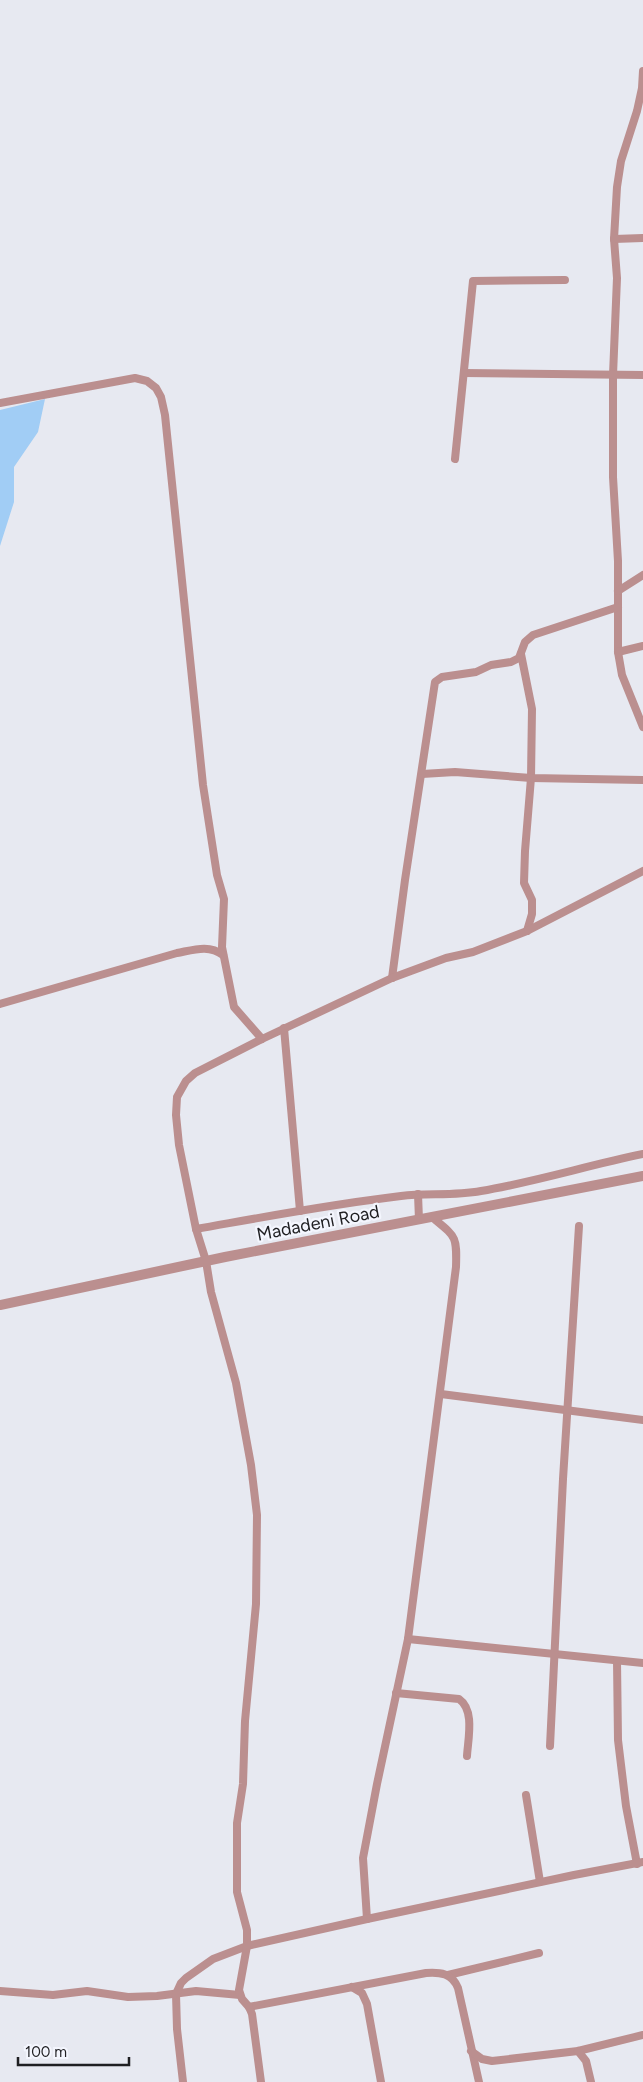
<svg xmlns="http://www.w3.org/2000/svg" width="643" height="2082" font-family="Figtree,sans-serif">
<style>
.water{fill:#a1cdf5}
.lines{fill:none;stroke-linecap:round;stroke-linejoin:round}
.minor{stroke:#bb8f8f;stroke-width:8}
.tertiary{stroke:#bb8f8f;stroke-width:10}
.labels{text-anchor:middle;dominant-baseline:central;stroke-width:4.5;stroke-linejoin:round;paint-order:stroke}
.street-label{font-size:18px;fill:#1f1f22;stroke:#f4f6fe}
</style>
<rect width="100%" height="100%" fill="#e7e9f1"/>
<polygon class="water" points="45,399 38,432 14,467 14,502 0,546 0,410"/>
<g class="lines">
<g class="minor">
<polyline points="643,71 642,88 637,111 621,161 617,187 614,239 617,278 613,375 613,477 618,561 618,652 622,675 643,727"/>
<polyline points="614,239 643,238"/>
<polyline points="464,373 643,375"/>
<polyline points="0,403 135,378 147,381 156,388 161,397 165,415 203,785 217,875 224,899 222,947 234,1007 262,1039"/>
<polyline points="455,459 473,281 565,280"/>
<polyline points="618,591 643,575"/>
<polyline points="618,652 643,646"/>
<polyline points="521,654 532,709 531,778 525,851 524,883 532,900 532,914 527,931"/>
<polyline points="422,774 455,772 531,778 643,780"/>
<polyline points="392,978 405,880 435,682 442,677 476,672 491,665 511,662 519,658 525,642 533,635 618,607"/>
<path d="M0,1004L177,953C193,950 209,944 223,955"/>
<polyline points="284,1028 300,1211"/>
<polyline points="418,1194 419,1220"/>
<path d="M196,1229C264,1217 332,1204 401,1196C428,1193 454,1196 481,1191C535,1182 589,1165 643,1154"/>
<polyline points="441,1394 643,1420"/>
<polyline points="408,1639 643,1663"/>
<polyline points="617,1661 618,1740 626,1806 637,1864"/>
<path d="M396,1693L459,1699C475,1710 468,1739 467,1756"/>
<polyline points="550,1746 563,1479 579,1226"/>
<polyline points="526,1795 540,1882"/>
<path d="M367,1919L363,1858L377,1784L408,1639L456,1267C457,1236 456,1237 433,1218"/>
<polyline points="448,1975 539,1953"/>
<polyline points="352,1987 362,1993 367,2004 381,2082"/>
<polyline points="0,1991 53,1995 87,1991 128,1997 157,1996 196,1991 240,1995"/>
<path d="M249,2007L426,1973C440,1972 452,1973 458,1988L479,2082"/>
<polyline points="471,2051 482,2059 492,2061 578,2051 643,2035"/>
<polyline points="578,2051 586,2061 591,2082"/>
<polyline points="183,2082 177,2029 176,1994 181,1983 186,1978 213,1959 247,1946 367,1919 574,1875 643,1862"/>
<polyline points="261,2082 252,2014 249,2007 242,1999 239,1990 247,1946 247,1930 237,1892 237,1823 243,1784 245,1721 256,1604 257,1515 251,1465 236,1383 211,1292 206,1261 196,1229 179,1145 176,1115 177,1097 186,1081 195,1073 262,1039 392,978 446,958 473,952 527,931 643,871"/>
</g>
<polyline class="tertiary" points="0,1305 225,1257 643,1176"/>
</g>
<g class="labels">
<g class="street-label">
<text transform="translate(318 1223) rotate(-11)">Madadeni Road</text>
</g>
</g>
<path d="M18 2057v8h111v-8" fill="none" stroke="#1f1f22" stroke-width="2.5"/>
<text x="25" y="2057" font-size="15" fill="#1f1f22" stroke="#f4f6fe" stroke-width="4" paint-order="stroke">100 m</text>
</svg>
